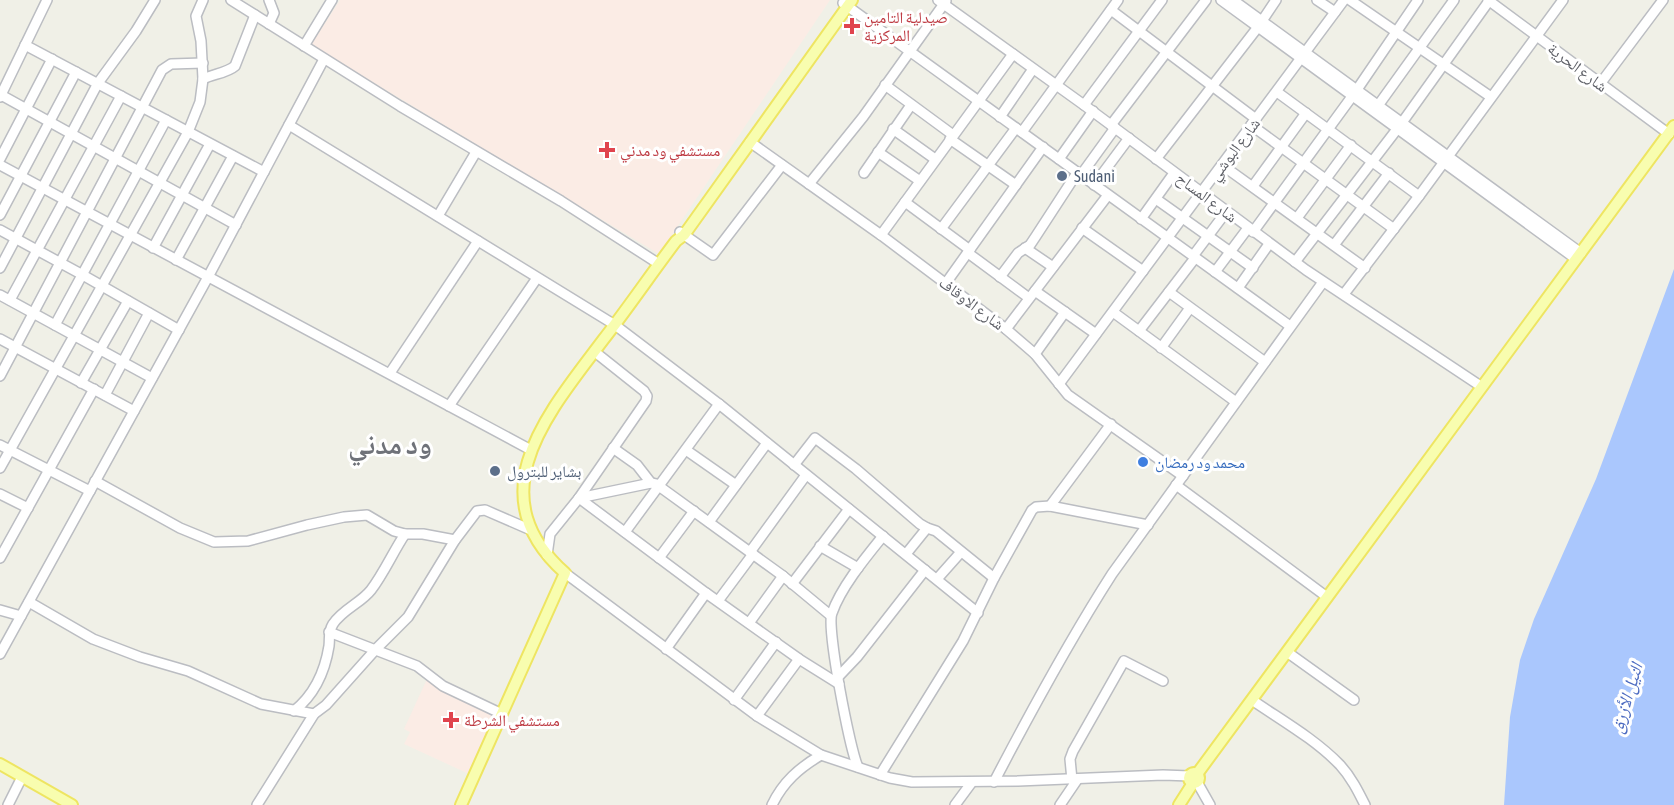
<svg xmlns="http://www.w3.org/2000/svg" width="1674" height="805" font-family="'Asap Condensed','Noto Naskh Arabic',sans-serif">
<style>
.medical{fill:#fbece5}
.water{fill:#aac7fd}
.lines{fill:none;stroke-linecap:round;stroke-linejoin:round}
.minor-casing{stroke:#bbbdc2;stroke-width:12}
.major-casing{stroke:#eee562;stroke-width:14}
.minor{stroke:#fff;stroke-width:9}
.major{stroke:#f8fdaf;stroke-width:10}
.health-dot{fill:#e0444e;stroke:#fff;stroke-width:2}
.service-dot{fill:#5c6f8a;stroke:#fff;stroke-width:2}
.shop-dot{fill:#3f7fe0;stroke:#fff;stroke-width:2}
.labels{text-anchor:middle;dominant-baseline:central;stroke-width:6;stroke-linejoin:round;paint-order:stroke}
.health-label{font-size:16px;fill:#be3a42;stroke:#fff;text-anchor:start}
.street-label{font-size:16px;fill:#5e6067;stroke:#fff}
.service-label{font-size:16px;fill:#4e5e75;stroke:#fff;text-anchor:start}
.shop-label{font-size:16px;fill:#366cbe;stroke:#fff;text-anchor:start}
.water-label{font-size:18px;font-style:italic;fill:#4c6bc1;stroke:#fff}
.town-label{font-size:28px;font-weight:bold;fill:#6f7279;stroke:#fff}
</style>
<rect width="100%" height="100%" fill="#f0f0e7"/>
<g class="medical">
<polygon points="340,0 830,0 659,254 311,45"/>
<polygon points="427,679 498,711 469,774 404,744 410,732 404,729"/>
</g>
<polygon class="water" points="1674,269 1674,805 1504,805 1510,717 1520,660 1534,619 1596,479"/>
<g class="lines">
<g class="minor-casing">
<g id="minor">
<polyline points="231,0 400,106 561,201 659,264"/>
<polyline points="269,0 274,13 269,24"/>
<polyline points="938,0 1084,105 1306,270 1482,387"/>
<polyline points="1221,0 1576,259"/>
<polyline points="1233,0 1581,253"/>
<polyline points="1317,0 1335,12"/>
<polyline points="1350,0 1491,97"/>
<polyline points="1488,0 1669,134"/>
<polyline points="843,3 1290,326"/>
<polyline points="1111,10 1256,119"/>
<polyline points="25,45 264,172"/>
<polyline points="304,46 332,0"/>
<path d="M203,79C213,74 227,73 235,66L255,15"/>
<polyline points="1600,84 1663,0"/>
<polyline points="885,85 953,135"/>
<polyline points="1277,92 1419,196"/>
<polyline points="1,95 236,225"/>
<polyline points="0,97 47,0"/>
<polyline points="1084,105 1162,0"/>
<polyline points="1377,107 1454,0"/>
<polyline points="1000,117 1033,69"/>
<polyline points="289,125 615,325 719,404 978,613"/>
<polyline points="1111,125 1206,0"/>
<polyline points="1251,125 1394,229"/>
<polyline points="893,129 935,159"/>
<polyline points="1022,132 1118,0"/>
<polyline points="950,139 1016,185"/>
<polyline points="750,142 881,235 1006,329 1035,354 1068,395 1183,476"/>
<polyline points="878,152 920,181"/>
<polyline points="0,159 52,59"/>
<polyline points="1059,159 1093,111"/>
<polyline points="1156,159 1258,27 1276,0"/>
<polyline points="0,165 531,450"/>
<polyline points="1222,165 1365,268"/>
<polyline points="864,173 911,105"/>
<polyline points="1081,175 1115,128"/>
<polyline points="809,184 863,117 946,1"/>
<polyline points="1094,185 1129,138"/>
<polyline points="1253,186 1306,113"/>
<polyline points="1156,199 1253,268"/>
<polyline points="905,202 970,250"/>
<polyline points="0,215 76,72"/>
<polyline points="438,216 476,152"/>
<polyline points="1297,218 1351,145"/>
<polyline points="1141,219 1174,173"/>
<polyline points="1082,228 1143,271"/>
<polyline points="941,229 1016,128"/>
<polyline points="0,230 81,274 179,330"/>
<polyline points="680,232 713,255 782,165"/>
<polyline points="1253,232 1356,91 1418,0"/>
<polyline points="881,235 1013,54"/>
<polyline points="1334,245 1389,173"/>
<polyline points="153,248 210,144"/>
<polyline points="1025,248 1053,267"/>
<polyline points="968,253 1029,298"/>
<polyline points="1193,256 1226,212"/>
<polyline points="176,260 233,156"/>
<polyline points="1295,262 1401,124 1489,1"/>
<polyline points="0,268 98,83 136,31 155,0"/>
<polyline points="1215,272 1248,228"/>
<polyline points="1000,277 1018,253 1030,245 1036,236 1077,173"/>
<polyline points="946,283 1043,147"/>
<polyline points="1238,288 1269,244"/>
<polyline points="1035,291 1096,334"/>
<polyline points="1169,292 1265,362"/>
<polyline points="1344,294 1419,196 1563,0"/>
<polyline points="0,295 152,378"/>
<polyline points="10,300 121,96"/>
<polyline points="1113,312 1236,402"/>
<polyline points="55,325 166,120"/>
<polyline points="1006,329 1108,195"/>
<polyline points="1139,331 1195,258"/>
<polyline points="0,339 134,411"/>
<polyline points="1161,348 1190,308"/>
<polyline points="1035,354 1065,312"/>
<polyline points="390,373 478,241"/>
<polyline points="0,376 162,70 171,64 203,63"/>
<polyline points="81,383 128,301"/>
<polyline points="1059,384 1344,0"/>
<polyline points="105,395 149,313"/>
<polyline points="449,406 537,278"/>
<polyline points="0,445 90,491"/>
<polyline points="613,448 637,465 651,483"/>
<polyline points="686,450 736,485"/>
<polyline points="794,465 815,438 856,469 920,524 927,528 936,531 994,578"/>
<polyline points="0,468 188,132 200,102 203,79 201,41 196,16 203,0"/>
<polyline points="95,481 180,528 214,542 248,541 307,525 344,517 367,515 394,531 405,534 423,534 455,540"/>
<polyline points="1176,485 1327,597"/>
<polyline points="0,494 28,508"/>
<polyline points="579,498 706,593 799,659 839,684"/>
<polyline points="579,498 651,483 656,484 783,576 830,615"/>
<polyline points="1050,506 1111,424"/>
<polyline points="709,522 767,443"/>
<polyline points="625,532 719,404"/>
<polyline points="820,546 858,568"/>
<polyline points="750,552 806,475"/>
<polyline points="906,554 927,528"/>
<polyline points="547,555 550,534 579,498 646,401 647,396 644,391 595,352"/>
<polyline points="0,558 94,389"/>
<polyline points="659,558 694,511"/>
<polyline points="565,573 757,716 821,755 890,778 912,782 1018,781 1163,775 1190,776"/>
<polyline points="937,579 961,552"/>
<polyline points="792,584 849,509"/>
<polyline points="718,601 753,554"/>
<polyline points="29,602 93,639 140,657 188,671 261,704 314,714"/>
<polyline points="0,610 21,616"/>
<polyline points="749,623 783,576"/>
<polyline points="329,632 417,666 443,686 502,714"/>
<polyline points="666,649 706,593"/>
<polyline points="1287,652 1354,700"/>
<polyline points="0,654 208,277 324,59"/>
<polyline points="838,677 857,657 925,570"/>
<polyline points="734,700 776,642"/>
<path d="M1252,700C1281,720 1315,739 1340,765C1351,777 1358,791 1365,805"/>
<path d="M294,711C314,695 325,671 329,646C330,638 328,632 333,624C343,609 361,603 371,590C384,573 393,552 405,534"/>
<polyline points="757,716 799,659"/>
<path d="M858,767C850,750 826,627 832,613C841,587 866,557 883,536"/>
<polyline points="880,775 963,641 994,578 1032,510 1036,507 1050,506 1148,525"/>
<polyline points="1072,780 1070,759 1073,751 1124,661 1163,681"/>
<path d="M994,782C1031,711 1069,641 1112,574L1323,282"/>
<polyline points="1197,782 1210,805"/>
<polyline points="8,805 22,777"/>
<polyline points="257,805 314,714 326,705 376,649 408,617 455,540 477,511 485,510 531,530"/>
<path d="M772,805C783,782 799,768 821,755"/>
<polyline points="955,805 972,782"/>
<polyline points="1060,805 1077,780"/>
</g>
</g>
<g class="major-casing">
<g id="major">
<polyline points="0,764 72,805"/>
<circle cx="1194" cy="778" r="5"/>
<polyline points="1197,774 1674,126"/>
<path d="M461,805L565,573C476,494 549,412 603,340C628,308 651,274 676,241L684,235L852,0"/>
<polyline points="1179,805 1193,783"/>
</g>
</g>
<use href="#minor" class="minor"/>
<use href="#major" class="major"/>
</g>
<g class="health-dot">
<path d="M849 17h6v6h6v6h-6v6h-6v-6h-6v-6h6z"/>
<path d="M604 141h6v6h6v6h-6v6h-6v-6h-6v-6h6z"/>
<path d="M448 711h6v6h6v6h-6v6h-6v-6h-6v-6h6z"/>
</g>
<g class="service-dot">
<circle cx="1062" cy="176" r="6"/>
<circle cx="495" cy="471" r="6"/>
</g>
<circle class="shop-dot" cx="1143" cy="462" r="6"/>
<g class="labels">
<g class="health-label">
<text x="864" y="17">صيدلية التامين<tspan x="864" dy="18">المركزية</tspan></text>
<text x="620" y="150">مستشفي ود مدني</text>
<text x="464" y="720">مستشفي الشرطة</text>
</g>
<g class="street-label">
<text transform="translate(1578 67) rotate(37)">شارع الحرية</text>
<text transform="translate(1234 149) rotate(-53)">شارع البوشي</text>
<text transform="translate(1207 197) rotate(37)">شارع المساح</text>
<text transform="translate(972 303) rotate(37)">شارع الاوقاف</text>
</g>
<g class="service-label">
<text x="1074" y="176">Sudani</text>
<text x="507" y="471">بشاير للبترول</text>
</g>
<g class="shop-label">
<text x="1155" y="462">محمد ود رمضان</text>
</g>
<g class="water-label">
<text transform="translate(1626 698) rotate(-73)">النيل الأزرق</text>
</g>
<g class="town-label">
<text x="390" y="444">ود مدني</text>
</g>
</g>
</svg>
